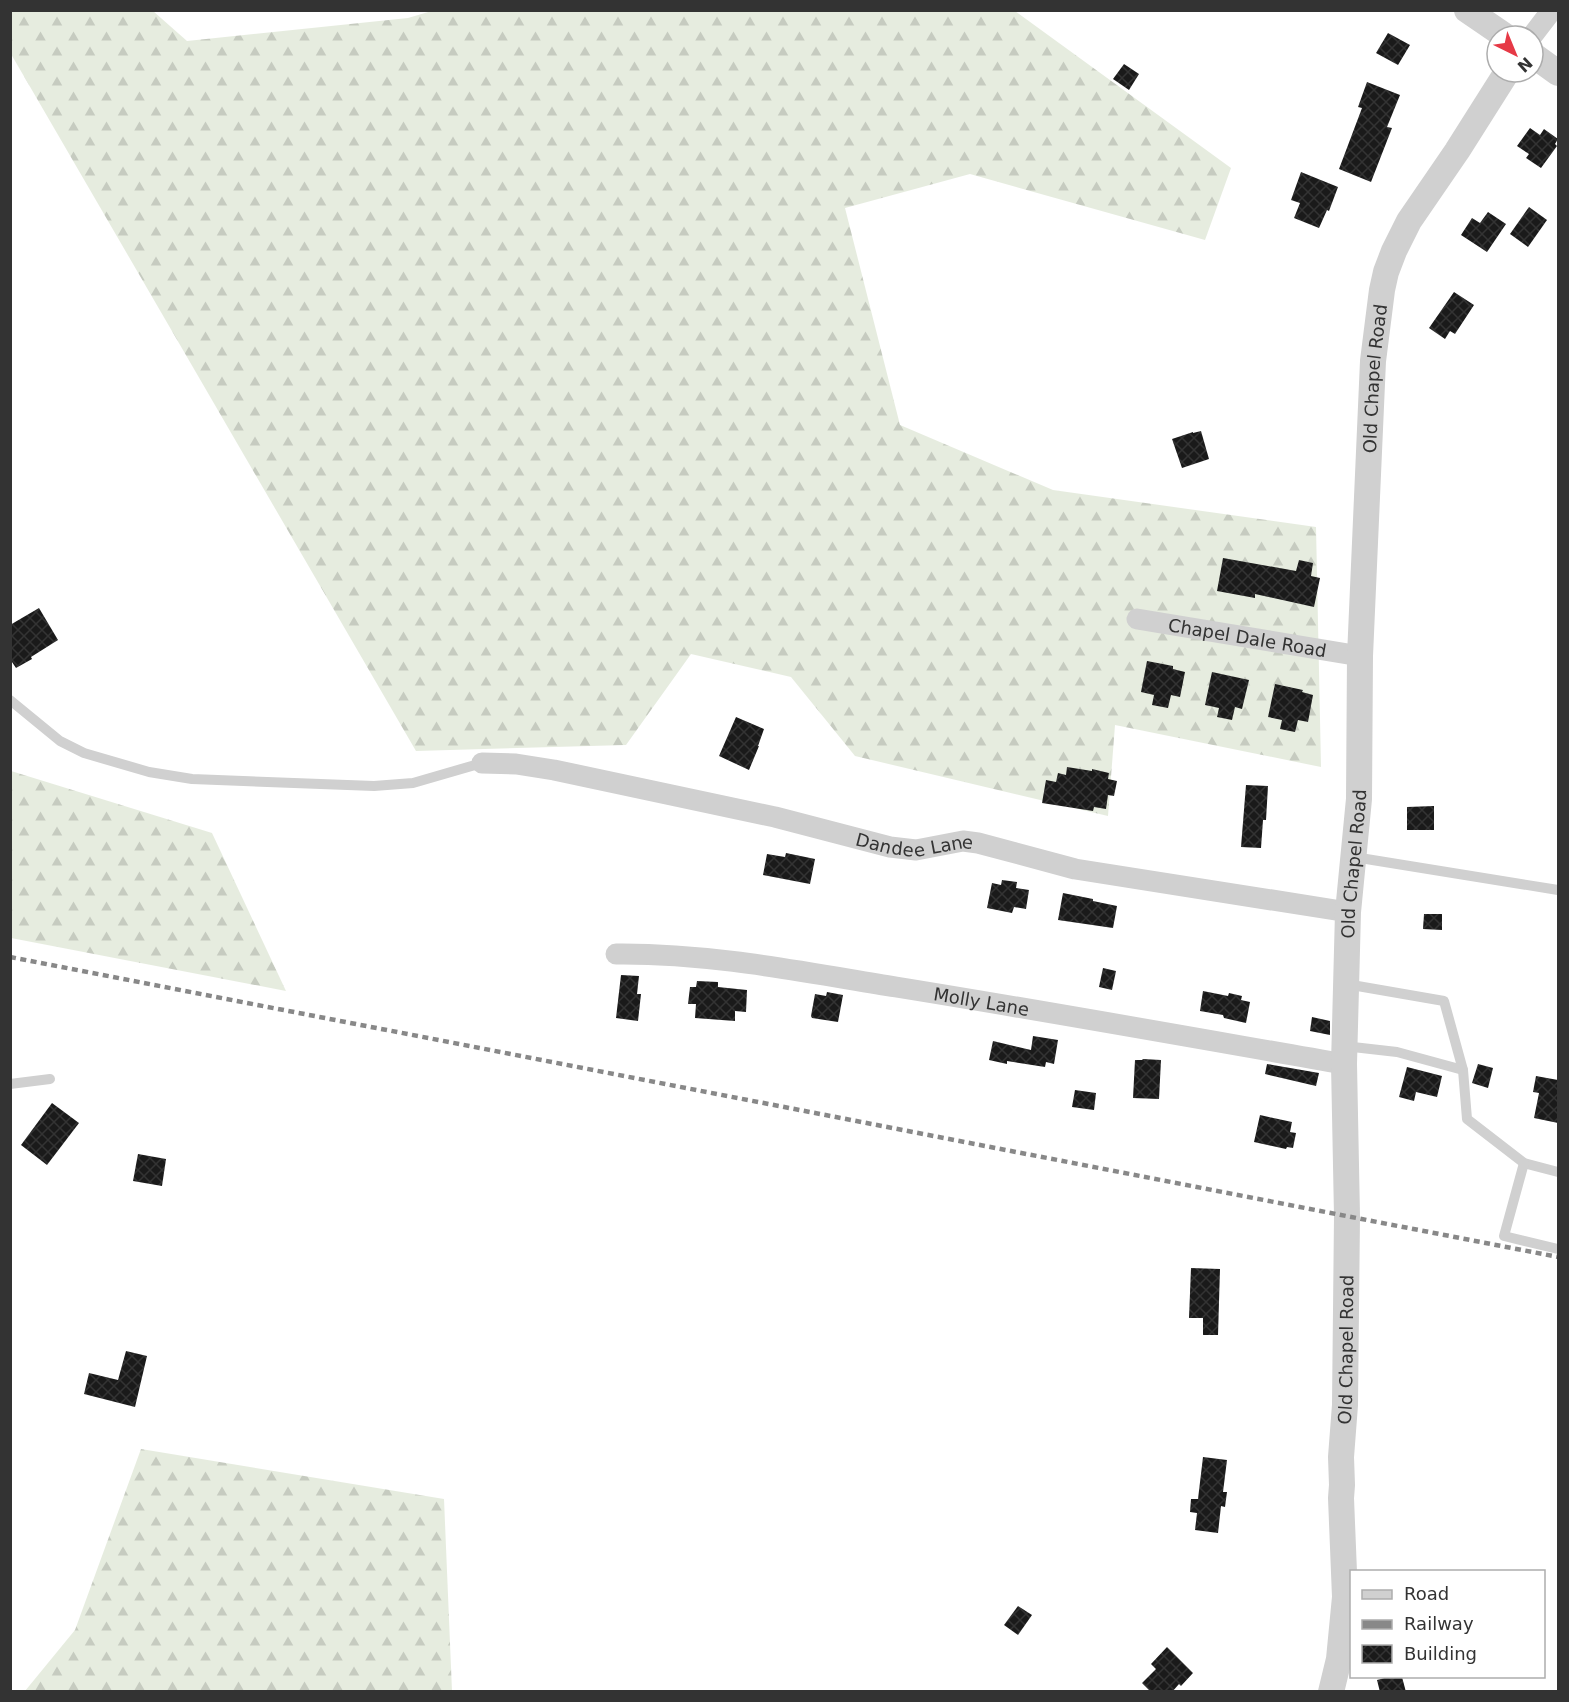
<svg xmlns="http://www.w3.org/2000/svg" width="1569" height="1702" font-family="'DejaVu Sans',sans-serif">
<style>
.forest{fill:url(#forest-firs)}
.building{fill:url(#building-cross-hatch)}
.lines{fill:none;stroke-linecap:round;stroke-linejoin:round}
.service{stroke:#d0d0d0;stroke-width:10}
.minor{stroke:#d0d0d0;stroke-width:21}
.tertiary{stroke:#d0d0d0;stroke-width:26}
.rail{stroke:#888;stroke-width:4.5;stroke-dasharray:6 4.5;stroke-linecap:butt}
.labels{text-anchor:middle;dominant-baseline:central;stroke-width:6;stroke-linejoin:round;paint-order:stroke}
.street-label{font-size:18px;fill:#333;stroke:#fff}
</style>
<defs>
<pattern id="forest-firs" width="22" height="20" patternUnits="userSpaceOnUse" patternTransform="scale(1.5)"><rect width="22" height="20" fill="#e6ecdf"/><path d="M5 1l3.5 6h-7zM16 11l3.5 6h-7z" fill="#c6cbc0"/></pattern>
<pattern id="building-cross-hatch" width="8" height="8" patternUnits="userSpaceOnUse" patternTransform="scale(1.5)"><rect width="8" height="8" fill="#1a1a1a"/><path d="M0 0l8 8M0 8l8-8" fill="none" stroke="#333"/></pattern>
</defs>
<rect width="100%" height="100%" fill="#fff"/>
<g class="forest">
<polygon points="435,10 1015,11 1231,168 1205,240 970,174 845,208 900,425 1053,490 1316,527 1321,767 1115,725 1108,816 855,756 791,677 691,654 626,745 416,751 11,54 10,11 153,11 187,41 408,18"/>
<polygon points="11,771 212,833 286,991 11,938"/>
<polygon points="141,1449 444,1499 452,1691 25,1691 75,1630"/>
</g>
<g class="building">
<polygon points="1388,33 1410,45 1398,65 1376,53"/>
<polygon points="1124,64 1139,74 1129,90 1113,79"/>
<polygon points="1367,82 1400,95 1387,127 1392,128 1371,182 1339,169 1362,108 1358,107"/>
<polygon points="1530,128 1540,135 1544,129 1558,139 1555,144 1557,146 1541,168 1526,158 1529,154 1517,146"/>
<polygon points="1301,172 1338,187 1329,211 1327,210 1319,228 1294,218 1300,203 1291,200"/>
<polygon points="1529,207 1547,220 1528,247 1510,234"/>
<polygon points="1488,212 1506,224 1487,252 1461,235 1472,218 1480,223"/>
<polygon points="1454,292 1474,305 1455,334 1450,331 1445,339 1429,328"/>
<polygon points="1201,431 1209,459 1182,468 1172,439 1193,432 1193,433"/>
<polygon points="1223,558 1296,571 1299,560 1313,563 1311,576 1320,578 1314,607 1255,594 1255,598 1217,591"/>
<polygon points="39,608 58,640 31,657 32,659 16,668 10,659 10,625"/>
<polygon points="1147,661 1173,666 1173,669 1185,672 1180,697 1171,695 1168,708 1152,705 1154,695 1141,692"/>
<polygon points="1212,672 1249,680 1242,709 1235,707 1232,720 1217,717 1219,708 1205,705"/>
<polygon points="1275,684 1303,690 1302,692 1313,695 1308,722 1298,720 1295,732 1280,729 1282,720 1268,717"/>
<polygon points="736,717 764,729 758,746 759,746 749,770 719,756"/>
<polygon points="1067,767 1092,771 1092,769 1109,773 1108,779 1117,781 1114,796 1108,795 1106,809 1094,807 1093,811 1042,803 1046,780 1056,782 1058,773 1066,775"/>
<polygon points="1246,785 1268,786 1266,820 1263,820 1261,848 1241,847"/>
<polygon points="1434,806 1434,830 1407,830 1407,807"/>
<polygon points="786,853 815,859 810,884 763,875 767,854 785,857"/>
<polygon points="1002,880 1017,882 1016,888 1029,890 1026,909 1014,907 1012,913 987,908 992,883 1001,885"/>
<polygon points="1063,893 1093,899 1093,901 1117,906 1113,928 1058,920"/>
<polygon points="1424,914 1442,914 1442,930 1423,929"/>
<polygon points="1103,968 1116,971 1112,990 1099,987"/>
<polygon points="621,975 639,976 637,994 641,994 638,1021 616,1018"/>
<polygon points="697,981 718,982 718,987 747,990 746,1012 735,1011 735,1021 695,1018 696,1004 688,1004 690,987 696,987"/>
<polygon points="1203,991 1228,996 1229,993 1242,996 1241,1000 1250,1002 1246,1023 1224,1018 1223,1015 1200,1011"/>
<polygon points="827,992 843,995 838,1022 812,1018 811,1016 815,994 826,996"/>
<polygon points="1312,1017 1330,1021 1330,1035 1310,1031"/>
<polygon points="1033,1036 1058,1040 1054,1064 1046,1062 1045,1067 1007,1061 1007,1064 989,1060 993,1041 1031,1050"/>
<polygon points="1143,1059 1161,1060 1159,1099 1133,1098 1135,1060 1142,1060"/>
<polygon points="1267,1064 1319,1073 1316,1086 1265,1074"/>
<polygon points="1478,1064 1493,1068 1488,1088 1472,1083"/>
<polygon points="1407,1067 1442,1076 1437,1097 1416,1092 1414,1101 1399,1097"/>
<polygon points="1536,1076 1558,1080 1558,1123 1534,1118 1539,1093 1533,1092"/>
<polygon points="1075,1090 1096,1093 1094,1110 1072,1107"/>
<polygon points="52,1103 79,1123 47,1165 21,1145"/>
<polygon points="1260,1115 1292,1122 1290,1132 1296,1133 1293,1148 1287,1147 1286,1149 1254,1142"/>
<polygon points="138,1154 166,1159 162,1186 133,1181"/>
<polygon points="1191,1268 1220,1269 1218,1335 1203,1335 1203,1318 1189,1318"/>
<polygon points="126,1351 147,1356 135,1407 84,1394 89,1373 118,1380"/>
<polygon points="1203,1457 1227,1460 1223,1492 1227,1492 1225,1507 1221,1506 1218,1533 1195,1530 1197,1513 1190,1512 1191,1499 1198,1499"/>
<polygon points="1018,1606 1032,1615 1018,1635 1004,1625"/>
<polygon points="1167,1647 1193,1673 1181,1686 1179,1684 1172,1692 1151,1692 1142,1683 1156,1669 1151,1664"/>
<polygon points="1388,1677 1402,1677 1406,1692 1380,1692 1377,1680"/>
</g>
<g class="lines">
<g class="service">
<polyline points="10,700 60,741 84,753 149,772 192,779 374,786 413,783 482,763"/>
<polyline points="1354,857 1558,890"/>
<polyline points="1344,1046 1397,1052 1463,1070 1444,1001 1346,984"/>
<polyline points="1463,1070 1467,1119 1524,1163 1558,1172"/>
<polyline points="10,1084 50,1079"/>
<polyline points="1524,1163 1504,1236 1558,1249"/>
</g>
<g class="minor">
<polyline points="1532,36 1552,10"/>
<path id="s1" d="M1137,619L1360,656"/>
<path id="s2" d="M482,763L516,764L554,770L775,817L890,847L916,850L963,841L978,843L1075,869L1348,912"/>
<path id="s3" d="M616,954C710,953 803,972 896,987C1045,1011 1195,1038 1344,1064"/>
</g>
<g class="tertiary">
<polyline points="1467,10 1505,36"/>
<polyline points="1533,55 1558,73"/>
<path id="s4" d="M1331,1692L1339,1659L1345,1597L1341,1498L1342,1485L1341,1457L1345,1405L1347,1216L1344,1064L1348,912L1359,799L1360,656L1373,361L1382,290L1386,272L1394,251L1409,221L1457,151L1507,72"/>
</g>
<polyline class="rail" points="10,957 1558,1257"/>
</g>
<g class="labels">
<g class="street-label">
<text stroke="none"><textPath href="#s4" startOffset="1316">Old Chapel Road</textPath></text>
<text stroke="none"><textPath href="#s1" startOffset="112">Chapel Dale Road</textPath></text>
<text stroke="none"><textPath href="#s2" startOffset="442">Dandee Lane</textPath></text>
<text stroke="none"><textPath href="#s4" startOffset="830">Old Chapel Road</textPath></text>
<text stroke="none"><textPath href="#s3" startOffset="369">Molly Lane</textPath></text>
<text stroke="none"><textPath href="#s4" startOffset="344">Old Chapel Road</textPath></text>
</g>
</g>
<rect width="1569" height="1702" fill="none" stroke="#333333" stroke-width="24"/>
<rect x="1350" y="1570" width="195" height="108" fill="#ffffff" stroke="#adadad" stroke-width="1.5"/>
<rect x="1362" y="1590" width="30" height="9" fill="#d0d0d0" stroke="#adadad" stroke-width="1.5"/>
<text x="1404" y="1600" font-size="18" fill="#333333">Road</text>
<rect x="1362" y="1620" width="30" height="9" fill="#888888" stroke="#adadad" stroke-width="1.5"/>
<text x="1404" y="1630" font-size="18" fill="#333333">Railway</text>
<rect x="1362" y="1645" width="30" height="18" fill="url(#building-cross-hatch)" stroke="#adadad" stroke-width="1.5"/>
<text x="1404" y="1660" font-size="18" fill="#333333">Building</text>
<g transform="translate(1515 54) rotate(137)"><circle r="28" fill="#ffffff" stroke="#adadad" stroke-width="1.5"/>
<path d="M0-4.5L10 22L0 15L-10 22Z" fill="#e63946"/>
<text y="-9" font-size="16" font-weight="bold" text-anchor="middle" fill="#333333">N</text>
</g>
</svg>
